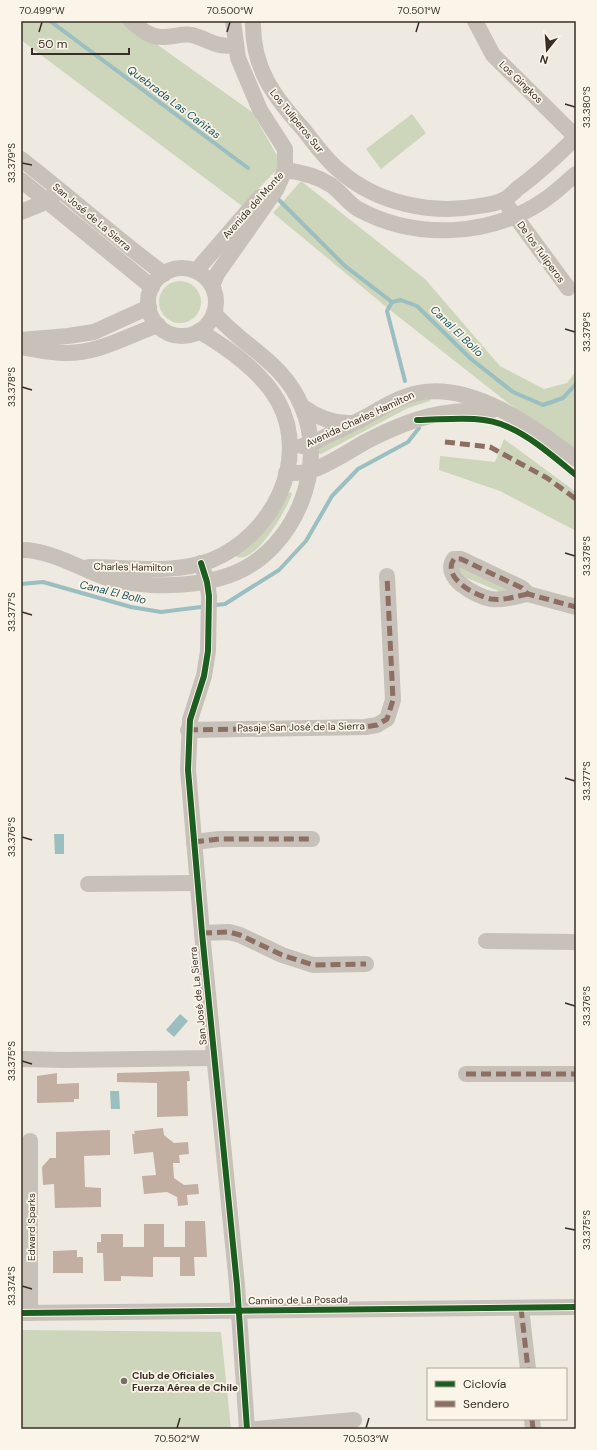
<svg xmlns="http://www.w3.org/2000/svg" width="597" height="1450" font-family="'DM Sans',sans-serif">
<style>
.green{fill:#cdd5ba}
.water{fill:#9bbec1}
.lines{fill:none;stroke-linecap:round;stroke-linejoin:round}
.stream{stroke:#9bbec1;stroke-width:4}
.building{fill:#c3afa1}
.minor{stroke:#c7c1ba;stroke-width:16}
.quiet{stroke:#8d6e63;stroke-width:5;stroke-dasharray:10 5;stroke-linecap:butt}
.cycleway-casing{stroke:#fbf4e8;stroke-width:8}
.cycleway{stroke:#1b5e20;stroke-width:6}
.ticks{fill:none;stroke:#392e27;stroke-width:1.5}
.poi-dot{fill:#787068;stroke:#fbf4e8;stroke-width:1.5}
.labels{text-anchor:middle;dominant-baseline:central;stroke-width:3.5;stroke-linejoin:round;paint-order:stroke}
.street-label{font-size:10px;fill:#392e27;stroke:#fbf4e8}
.poi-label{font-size:10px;font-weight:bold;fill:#392e27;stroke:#fbf4e8;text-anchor:start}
.water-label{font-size:11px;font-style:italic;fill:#19535e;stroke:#fbf4e8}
.neatline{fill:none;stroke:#392e27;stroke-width:1.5}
.ticks-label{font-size:10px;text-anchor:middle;fill:#392e27}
</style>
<rect width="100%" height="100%" fill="#eeeae1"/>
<g class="green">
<polygon points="21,21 124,21 252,112 282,164 242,206 21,40"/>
<polygon points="412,114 426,133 381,169 366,149"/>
<polygon points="301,181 425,279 500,366 544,389 567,383 576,371 576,449 512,406 390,310 273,213"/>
<circle cx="180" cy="302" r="21"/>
<polygon points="430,399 430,401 408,408 321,454 318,453 316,449 404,404 415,400"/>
<polygon points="504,439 576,492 576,531 500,491 439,470 440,456 495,462"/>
<path d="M290,492L292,494C287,509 256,564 237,557L236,554C261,539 273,518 286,493Z"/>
<polygon points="463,565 513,589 501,592 462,576 456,566"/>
<polygon points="21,1330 221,1332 231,1429 21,1429"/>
</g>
<g class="water">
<polygon points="54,834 64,834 64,854 55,854"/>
<polygon points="180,1014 188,1021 174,1037 166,1030"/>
<polygon points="110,1091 119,1091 120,1109 111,1109"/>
</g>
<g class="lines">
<g class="stream">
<polyline points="50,21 248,168"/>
<polyline points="278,199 345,266 392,302"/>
<polyline points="405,381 387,311 392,302 401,300 417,306 471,359 513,392 543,405 563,398 576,384"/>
<polyline points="21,584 43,582 131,607 161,612 201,607"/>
<polyline points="216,605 225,604 279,570 306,541 332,496 358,469 408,442 419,428"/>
</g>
</g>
<g class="building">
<polygon points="189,1071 190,1081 187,1081 188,1116 157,1117 157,1083 117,1082 117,1073"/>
<polygon points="57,1073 57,1084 79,1083 79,1099 74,1099 74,1102 37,1103 37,1076"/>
<polygon points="163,1128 164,1135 174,1143 188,1142 189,1154 179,1155 180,1163 173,1163 174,1178 184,1185 198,1184 199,1194 187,1195 188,1205 178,1206 177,1197 167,1192 144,1194 142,1176 156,1175 153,1152 134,1154 132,1134 135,1134 134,1131"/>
<polygon points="110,1130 110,1155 84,1156 85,1187 101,1188 101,1207 55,1208 54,1184 43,1185 42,1167 50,1158 56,1158 56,1132"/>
<polygon points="185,1221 205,1221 207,1257 194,1257 195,1276 180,1276 180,1257 153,1257 153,1277 121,1276 121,1281 104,1281 103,1253 97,1253 97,1242 101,1242 101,1234 123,1234 123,1247 144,1247 144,1224 164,1224 164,1247 185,1247"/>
<polygon points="77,1250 77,1257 83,1257 83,1273 53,1273 53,1251"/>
</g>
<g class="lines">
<g class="minor">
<path d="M131,21C140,28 149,37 161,37C171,38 181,33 192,35C210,40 216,48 236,45"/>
<path d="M253,21C252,68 274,97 304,130C315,144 326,160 340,171C376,203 432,215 479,206C487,205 496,204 503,200C508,198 513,193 517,189C539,173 557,156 576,137"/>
<polyline points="475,21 493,55 576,137"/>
<path d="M21,159C69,196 114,237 164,274"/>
<path d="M285,170C302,172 317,176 331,185C341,192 348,203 358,209C415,240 489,237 543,201C555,193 565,183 576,174"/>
<polyline points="21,180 152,287"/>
<polyline points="509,208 568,288"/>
<polyline points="21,212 48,201 54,194"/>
<circle cx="182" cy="302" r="34"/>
<polyline points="196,271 260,197"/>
<polyline points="212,286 217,274 276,190 285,170 285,149 260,110 238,58 233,21"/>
<polyline points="21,340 68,336 94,332 149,307"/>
<path d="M21,347C35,349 49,353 64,353C98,354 127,336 158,325"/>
<path d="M303,407C318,418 333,424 352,423"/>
<path d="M302,446L311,444C327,435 344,428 360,420C379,410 397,397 418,393C474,382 534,428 576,459"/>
<path d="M286,473C293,473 303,474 310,471C329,465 349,451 367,441C412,418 442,409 493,410"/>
<path d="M21,550C48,549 81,569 107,578C121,583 137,584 152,585C180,586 208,584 235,573C295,548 328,467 302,407C283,361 244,348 214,313"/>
<polyline points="201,563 207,582 209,596 208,651 204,676 190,720 188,770 202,933 237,1285 247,1429"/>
<path d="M89,567C129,567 173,575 212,560C271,536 311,461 278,401C261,371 228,348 199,331"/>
<path d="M528,594C517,596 503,601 491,599C476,596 441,578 454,559H461L522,588L528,594L576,607"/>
<polyline points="188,730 365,727 377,725 387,719 393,700 387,576"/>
<polyline points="194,842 219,839 312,839"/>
<polyline points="88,884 198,883"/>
<polyline points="202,933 229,932 240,935 282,955 313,965 366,964"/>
<polyline points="486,941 576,942"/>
<polyline points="21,1059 65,1060 214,1058"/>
<polyline points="466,1074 576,1074"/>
<polyline points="30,1141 30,1313"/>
<polyline points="521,1308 528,1369"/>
<polyline points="21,1313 576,1307"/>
<polyline points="532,1419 533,1429"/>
<polyline points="257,1429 354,1420"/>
</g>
<g class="quiet">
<polyline points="445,442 490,447 547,478 576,499"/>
<path d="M528,594C517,596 503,601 491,599C476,596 441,578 454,559H461L522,588L528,594L576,607"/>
<polyline points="188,730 365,727 377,725 387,719 393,700 387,576"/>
<polyline points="194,842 219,839 312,839"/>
<polyline points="202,933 229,932 240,935 282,955 313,965 366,964"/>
<polyline points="466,1074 576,1074"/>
<polyline points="521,1308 528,1369"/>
<polyline points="532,1419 533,1429"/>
</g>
<g class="cycleway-casing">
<g id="cycleway">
<path d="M417,420C446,420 481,414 508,427C533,438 555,458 576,475"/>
<polyline points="201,563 207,582 209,596 208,651 204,676 190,720 188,770 202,933 237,1285 247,1429"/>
<polyline points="21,1313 576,1307"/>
</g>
</g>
<use href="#cycleway" class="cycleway"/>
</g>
<path class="ticks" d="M39,32L42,22M227,32L230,22M416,32L419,22M565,104L575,107M22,163L32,165M565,329L575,332M22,387L32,390M565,553L575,556M22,612L32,615M565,778L575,781M22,837L32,840M565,1003L575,1006M22,1061L32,1064M565,1228L575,1230M22,1286L32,1289M177,1428L180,1418M366,1428L369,1418"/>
<circle class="poi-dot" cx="124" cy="1381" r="4"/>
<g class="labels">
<g class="street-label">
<text transform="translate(521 82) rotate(44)">Los Gingkos</text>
<text transform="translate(297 121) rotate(51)">Los Tuliperos Sur</text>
<text transform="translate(253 205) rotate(-48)">Avenida del Monte</text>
<text transform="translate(92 217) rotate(40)">San José de La Sierra</text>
<text transform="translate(541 252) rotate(54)">De los Tuliperos</text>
<text transform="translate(360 419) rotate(-25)">Avenida Charles Hamilton</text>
<text transform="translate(133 567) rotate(1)">Charles Hamilton</text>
<text transform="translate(301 727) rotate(-1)">Pasaje San José de la Sierra</text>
<text transform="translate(198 996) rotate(-96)">San José de La Sierra</text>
<text transform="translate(31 1227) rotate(-90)">Edward Sparks</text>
<text transform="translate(298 1300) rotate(-1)">Camino de La Posada</text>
</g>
<g class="poi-label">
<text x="132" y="1375">Club de Oficiales<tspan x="132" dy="12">Fuerza Aérea de Chile</tspan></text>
</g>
<g class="water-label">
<text transform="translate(174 102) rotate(37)">Quebrada Las Cañitas</text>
<text transform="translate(457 331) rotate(44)">Canal El Bollo</text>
<text transform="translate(113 592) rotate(14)">Canal El Bollo</text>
</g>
</g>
<rect width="597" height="1450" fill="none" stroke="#fbf4e8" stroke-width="44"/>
<rect x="427" y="1368" width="140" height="52" fill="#fbf4e8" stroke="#ada59b"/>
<rect x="435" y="1381" width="20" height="6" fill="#1b5e20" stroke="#ada59b"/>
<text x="463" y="1388" font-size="12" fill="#392e27">Ciclovía</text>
<rect x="435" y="1401" width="20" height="6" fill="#8d6e63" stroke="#ada59b"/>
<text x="463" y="1408" font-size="12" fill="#392e27">Sendero</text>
<g transform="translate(547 50) rotate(197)" stroke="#fbf4e8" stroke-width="3" paint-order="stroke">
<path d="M0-3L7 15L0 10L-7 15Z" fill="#392e27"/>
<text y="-6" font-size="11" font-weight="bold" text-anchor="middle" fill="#392e27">N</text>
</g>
<path d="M32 48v6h97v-6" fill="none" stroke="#392e27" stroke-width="2"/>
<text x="38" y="48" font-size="12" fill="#392e27" stroke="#fbf4e8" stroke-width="3" paint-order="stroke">50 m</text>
<rect x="22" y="22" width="553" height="1406" class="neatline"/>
<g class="ticks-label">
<text x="42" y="14">70.499°W</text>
<text x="230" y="14">70.500°W</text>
<text x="419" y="14">70.501°W</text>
<text transform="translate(586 107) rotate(-90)" y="4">33.380°S</text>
<text transform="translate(11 163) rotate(-90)" y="4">33.379°S</text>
<text transform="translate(586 332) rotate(-90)" y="4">33.379°S</text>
<text transform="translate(11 387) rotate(-90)" y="4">33.378°S</text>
<text transform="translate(586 556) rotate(-90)" y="4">33.378°S</text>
<text transform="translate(11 612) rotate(-90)" y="4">33.377°S</text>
<text transform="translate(586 781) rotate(-90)" y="4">33.377°S</text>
<text transform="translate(11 837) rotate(-90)" y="4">33.376°S</text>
<text transform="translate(586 1006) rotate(-90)" y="4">33.376°S</text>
<text transform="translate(11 1061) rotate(-90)" y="4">33.375°S</text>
<text transform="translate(586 1230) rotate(-90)" y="4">33.375°S</text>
<text transform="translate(11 1286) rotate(-90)" y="4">33.374°S</text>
<text x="177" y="1442">70.502°W</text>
<text x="366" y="1442">70.503°W</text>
</g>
</svg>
